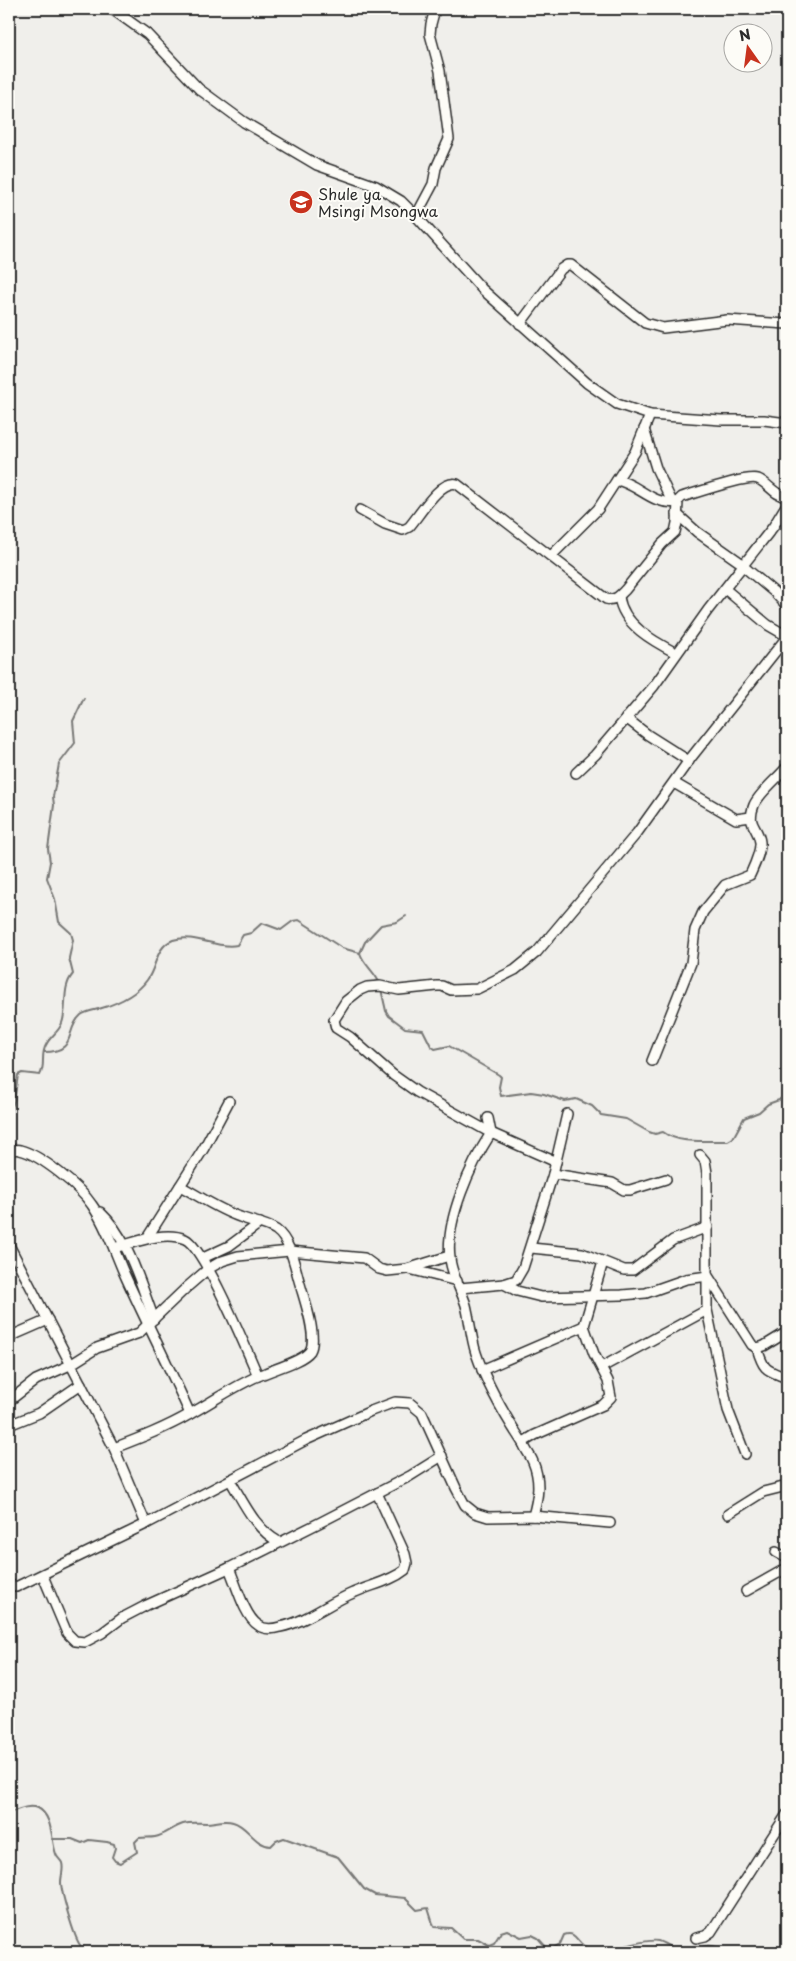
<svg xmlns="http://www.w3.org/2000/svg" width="796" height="1961" font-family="'Playpen Sans',sans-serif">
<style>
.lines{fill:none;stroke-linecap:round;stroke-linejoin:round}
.stream{stroke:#777775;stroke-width:2}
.minor-casing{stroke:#2b2b2b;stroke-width:12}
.minor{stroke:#fdfcf7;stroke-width:9}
.labels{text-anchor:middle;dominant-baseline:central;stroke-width:4;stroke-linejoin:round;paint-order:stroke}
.poi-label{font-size:15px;fill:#2b2b2b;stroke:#fdfcf7;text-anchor:start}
</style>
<rect width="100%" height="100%" fill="#f0efeb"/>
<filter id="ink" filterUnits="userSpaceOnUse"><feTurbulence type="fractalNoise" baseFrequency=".02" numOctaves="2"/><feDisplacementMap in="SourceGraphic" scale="10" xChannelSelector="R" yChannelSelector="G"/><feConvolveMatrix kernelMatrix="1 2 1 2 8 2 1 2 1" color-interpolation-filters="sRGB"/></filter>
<g filter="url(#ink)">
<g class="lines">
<g class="stream">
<path d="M379,982C374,971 364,965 360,953L365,942L381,925L397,922L406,916"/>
<path d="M381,989L386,1011L389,1016L405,1028L423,1030L431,1046L435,1049L449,1046L499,1075L501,1077L499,1087L501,1096L531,1092L544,1094L565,1101L576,1099L592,1106L601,1115L626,1119L649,1132L655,1134L663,1132C680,1145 708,1140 728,1141L733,1138L744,1118L759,1112L768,1104L779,1100L787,1093"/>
<path d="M44,1052C78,1052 64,1030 81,1015C86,1011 96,1010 102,1008C118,1003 137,994 147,980C157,967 155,947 173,940C195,933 216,949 237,945L243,935L251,933L262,923L281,930L293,921L299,920L342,948L360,953"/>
<path d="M9,1115L14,1101L18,1075L22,1073L40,1075C46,1065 40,1055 46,1045C50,1036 59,1032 62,1023C68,1007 61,988 73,974L69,958L73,940L71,933L59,922L55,899L47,878L50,862L48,849L54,805L53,797L59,764L75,743L73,721L84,698"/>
<path d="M9,1813C17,1810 29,1804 38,1808C53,1816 51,1840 56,1854C57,1858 60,1859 62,1863C64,1869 61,1876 61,1882C61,1892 74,1937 80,1945C82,1948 86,1950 89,1952"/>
<path d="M52,1839H72L82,1843L89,1840L107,1842L114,1844L115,1848L112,1857L115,1861L120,1863L137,1852L135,1842L139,1838C144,1837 150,1838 155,1837C165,1835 173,1827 183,1824C191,1822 198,1823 206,1823C215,1823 223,1819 233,1822C248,1826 254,1845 271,1846L276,1841L284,1838L338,1857L364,1889L375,1895L405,1898L417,1910L428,1908L434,1927L451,1928L463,1939H478L489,1945L494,1943L501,1932L507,1930L521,1937L532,1935L538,1938L546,1947L553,1948L560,1944L564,1935C576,1931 576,1941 584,1946C588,1949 595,1948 599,1952"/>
<path d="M610,1952C617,1947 650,1939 658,1941C665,1943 673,1950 680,1951C704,1952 700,1938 729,1952"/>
</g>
<g class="minor-casing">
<g id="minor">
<polyline points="112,9 147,34 199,89 244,122 317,165 376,186 401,201 416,216 482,289 587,383 617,404 650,415 721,420 764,420 787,423"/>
<polyline points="416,216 433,184 436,168 449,139 440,71 430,34 431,24 435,9"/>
<polyline points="520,324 561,269 567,265 571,265 645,323 663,328 727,320 787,324"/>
<polyline points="644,429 656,468 672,502"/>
<path d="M617,480C638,484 653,506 676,502"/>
<path d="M360,510L385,524L403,530L409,527C419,516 440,479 457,484L606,599C615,601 619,596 625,590L662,544L675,532L677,523L678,501L682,497C696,493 747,475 758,479C768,483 775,496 787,497"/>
<polyline points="677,514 697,532 744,565"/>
<polyline points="551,556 598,509 635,452 650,415"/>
<polyline points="743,566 774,592 787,606"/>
<polyline points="725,589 768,625 787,636"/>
<path d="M619,597C623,625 653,641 676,653"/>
<polyline points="626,718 648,735 689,761"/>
<polyline points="576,773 595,755 654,686 708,610 773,527 787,504"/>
<polyline points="674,783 736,819 751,817"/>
<path d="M652,1061L691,963L695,930L703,912L725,885L750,875C754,866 761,852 760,842C758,826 746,826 754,805C759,793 778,778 787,767"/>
<path d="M488,1118L491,1133C471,1164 445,1220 450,1258C451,1274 461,1289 466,1305C470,1321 471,1338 476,1353C487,1386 505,1416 524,1445"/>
<path d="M9,1150C12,1150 17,1149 20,1150C41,1155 80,1187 92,1205C106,1225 114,1250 124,1273C145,1320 169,1366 190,1414"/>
<polyline points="700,1155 705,1161 707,1173 707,1310 728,1410 745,1454"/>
<polyline points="556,1162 491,1133 417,1092 393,1075 350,1037 336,1028 334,1020 346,1001 360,990 367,987 380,986 399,990 437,986 442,986 451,990 477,989 515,970 537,952 637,833 690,759 787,637"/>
<polyline points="553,1174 612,1183 624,1190 630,1190 666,1179"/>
<path d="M100,1212C129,1239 140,1283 154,1319"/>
<polyline points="147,1238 204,1148 229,1101"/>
<polyline points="9,1245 114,1448 146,1524"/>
<path d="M114,1248C133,1243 165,1230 185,1239C205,1248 247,1351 258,1376"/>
<polyline points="531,1248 582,1253 624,1270 633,1270 673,1240 708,1227"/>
<polyline points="203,1258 229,1246 260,1223"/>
<polyline points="409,1269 457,1281"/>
<polyline points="504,1284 517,1291 541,1297 622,1295 646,1293 686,1279 708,1276 752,1345 757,1348 764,1346 787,1332"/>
<polyline points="460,1288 504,1284 516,1280 523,1268 553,1174 567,1114"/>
<polyline points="9,1337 48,1320"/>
<path d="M757,1348C764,1372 767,1370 787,1378"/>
<polyline points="602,1367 707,1310"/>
<polyline points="482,1370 584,1326"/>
<polyline points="9,1401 36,1380 70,1365 97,1348 139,1333 186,1288 208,1269 222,1261 238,1256 290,1251 364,1258 379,1269 387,1271 407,1269 449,1256"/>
<polyline points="9,1425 39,1413 81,1384"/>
<path d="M114,1448C140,1438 166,1428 190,1414C214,1401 237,1384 263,1374C274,1369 303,1361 310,1351C318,1337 304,1299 300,1284C295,1268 291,1241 276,1230C265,1223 252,1222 240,1217C219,1210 199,1196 180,1186"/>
<path d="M230,1480C244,1503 255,1529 279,1542"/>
<polyline points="728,1514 763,1492 787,1486"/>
<path d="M533,1516C538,1498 541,1481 533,1462C531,1456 526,1451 524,1445L525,1441L535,1435L603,1405L611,1397L608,1381L594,1354L584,1326L603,1262"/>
<polyline points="776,1552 787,1558"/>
<path d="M229,1568C236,1583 244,1616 258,1625C264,1630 273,1629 280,1627C306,1622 329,1603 353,1593C370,1585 390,1582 405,1570L407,1563L405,1554L377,1493"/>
<polyline points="43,1576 67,1633 75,1641 85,1642 102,1633 122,1618 147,1605 229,1568 321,1522 410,1476 442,1456"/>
<polyline points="9,1584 16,1587 146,1524 306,1440 371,1411 395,1402 410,1403 422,1413 456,1488 465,1505 475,1513 488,1517 533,1516 610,1523"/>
<polyline points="746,1591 787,1568"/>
<polyline points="696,1938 705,1936 711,1932 787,1814"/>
</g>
</g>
<use href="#minor" class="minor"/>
</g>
</g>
<defs>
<g id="school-disc" transform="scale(1.25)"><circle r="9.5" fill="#c8321e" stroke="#fdfcf7"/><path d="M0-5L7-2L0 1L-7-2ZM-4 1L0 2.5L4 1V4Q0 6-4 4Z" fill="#fff"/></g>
</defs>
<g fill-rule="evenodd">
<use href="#school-disc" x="301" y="202"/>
</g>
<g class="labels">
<g class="poi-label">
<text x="318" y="193">Shule ya<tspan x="318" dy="17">Msingi Msongwa</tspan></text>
</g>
</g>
<rect width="796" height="1961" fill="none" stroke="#fdfcf7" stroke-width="30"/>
<rect x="15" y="15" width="766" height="1931" fill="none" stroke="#2b2b2b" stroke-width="2" filter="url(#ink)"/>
<g transform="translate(748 48) rotate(346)"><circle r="24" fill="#fdfcf7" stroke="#a9a8a5"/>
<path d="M0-4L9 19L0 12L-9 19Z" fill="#c8321e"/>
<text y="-8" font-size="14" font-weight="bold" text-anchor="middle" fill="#2b2b2b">N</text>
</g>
</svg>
